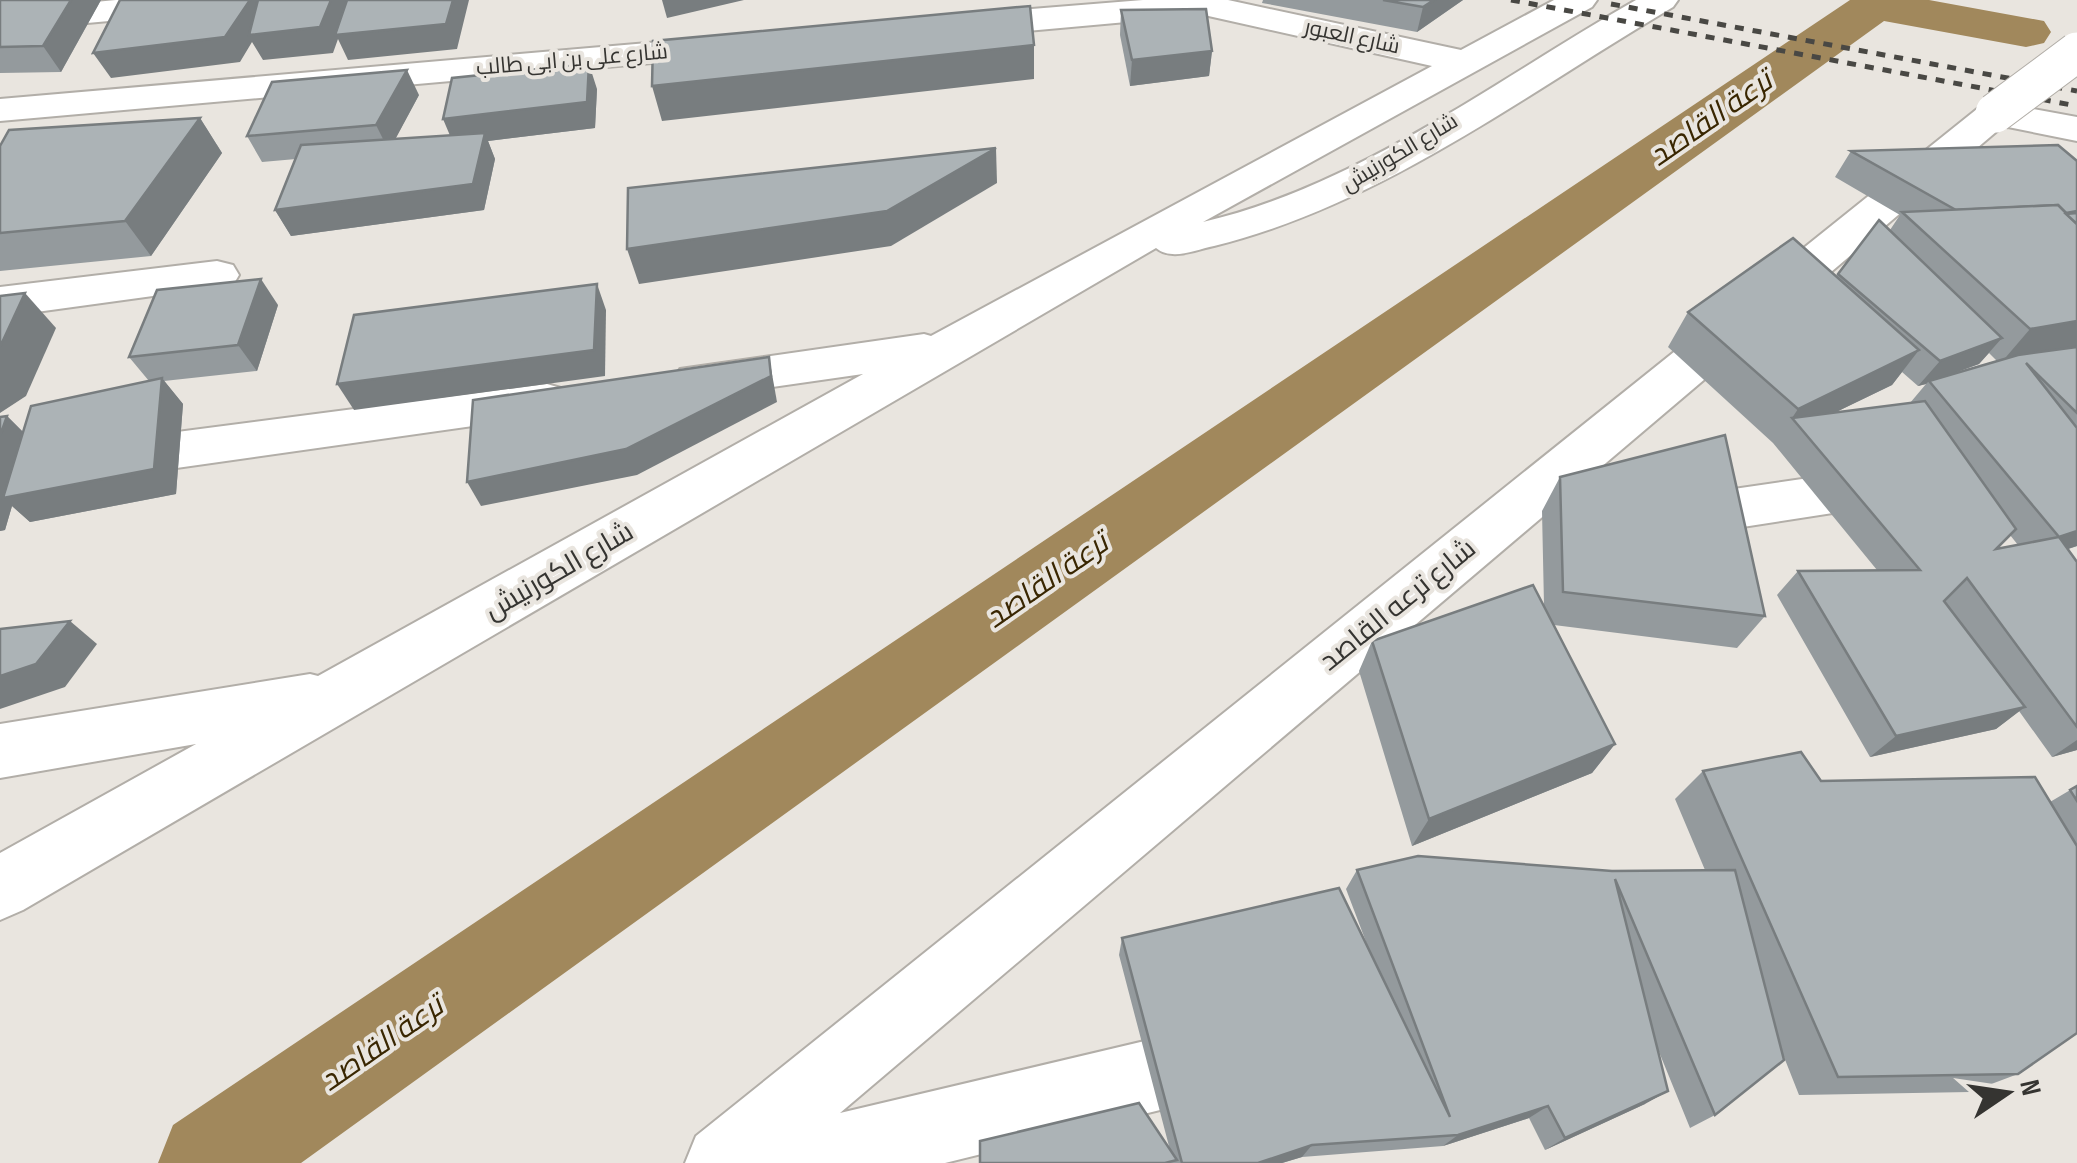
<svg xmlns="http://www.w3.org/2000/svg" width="2077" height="1163" font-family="'Sofia Sans Condensed',Cairo,sans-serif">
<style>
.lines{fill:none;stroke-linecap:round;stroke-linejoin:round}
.canal{fill:#a1885c;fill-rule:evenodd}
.minor-casing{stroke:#b2aea8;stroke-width:4}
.minor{fill:#fff;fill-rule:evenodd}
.rail{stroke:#494844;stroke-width:5;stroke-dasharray:9 9;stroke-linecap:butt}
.minor-bridge-casing{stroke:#b2aea8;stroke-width:41;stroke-linecap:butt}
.minor-bridge{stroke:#fff;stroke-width:39}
.wall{fill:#949a9d;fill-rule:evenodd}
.shaded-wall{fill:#787d7f}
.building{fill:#acb3b6;stroke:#787d7f;stroke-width:2.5}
.labels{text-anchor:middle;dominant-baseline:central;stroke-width:8;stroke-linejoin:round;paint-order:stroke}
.far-street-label{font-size:22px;fill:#353431;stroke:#e9e5df}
.street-label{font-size:28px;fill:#353431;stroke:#e9e5df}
.water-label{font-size:30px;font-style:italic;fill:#392601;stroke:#e9e5df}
</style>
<rect width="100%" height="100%" fill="#e9e5df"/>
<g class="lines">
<polygon class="canal" points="1850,0 1929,0 2044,21 2051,32 2044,43 2026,47 1884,21 301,1163 158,1163 173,1125"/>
<g class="minor-casing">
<g id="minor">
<polygon points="116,0 246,0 241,7 229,10 0,31 0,11"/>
<path d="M1143,0H1228L1461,50L1554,0H1597L1592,7L1203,222C1361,185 1497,79 1636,0H1678L1673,7C1525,94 1383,204 1214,246C1195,250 1172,261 1156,248L23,910L0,920V853L196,744L0,778V724L310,674L318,676L863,374L697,398L680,393L673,381L680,369L924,334L931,336L1432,66L1204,15L959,37L947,33L941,26L947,19L959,15Z"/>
<polygon points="729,36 742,39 747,47 742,55 0,121 0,99"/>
<polygon points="1995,102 2077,117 2077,141 2003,126 840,1113 1225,1022 1251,1032 1261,1058 1251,1084 1225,1094 945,1163 685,1163 696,1136 1982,105"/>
<polygon points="217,261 233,265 239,275 233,285 0,317 0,287"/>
<polygon points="547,384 564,389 571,401 564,413 0,493 0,455"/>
<polygon points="1891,466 1909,471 1917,485 1909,499 1891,504 1665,539 1646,533 1639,519 1646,505 1665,499"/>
</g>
</g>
<use href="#minor" class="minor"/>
<g class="rail">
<polyline points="1511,0 2077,106"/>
<polyline points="1611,4 2077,91"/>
</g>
<g class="minor-bridge-casing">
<polyline id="minor-bridge" points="1995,113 2077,52"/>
</g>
<use href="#minor-bridge" class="minor-bridge"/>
</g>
<g class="wall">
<polygon points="0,0 101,0 61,72 0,73"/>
<polygon points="1263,0 1463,0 1417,32 1262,3"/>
<polygon points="1121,10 1212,51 1209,76 1130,86 1120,35"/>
<polygon points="597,89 595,128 488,141 495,159 484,210 291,236 275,210 296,159 262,162 247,136 419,95 395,139 450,136"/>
<polygon points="200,118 222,153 151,256 0,271 0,146"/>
<path d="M1851,151L2077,161V546L2068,549L2077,562V750L2052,757L2019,711L1996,729L1870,757L1777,595L1798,571L1877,570L1773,443L1668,347L1688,312L1836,276L1879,220L1890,230L1900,215L1835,177ZM1989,353L1997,361L1954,373L1979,364ZM1902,372L1918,386L1926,384L1910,403L1836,412L1892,385ZM2010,535L2018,545L1996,549Z"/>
<polygon points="278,305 257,371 164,381 183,404 176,494 30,522 12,506 5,530 0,531 0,417 7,416 23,432 149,381 129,357"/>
<polygon points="1560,477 1765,616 1737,648 1554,625 1615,744 1592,773 1412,846 1359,671 1372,641 1544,605 1542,511"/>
<polygon points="1703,771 2050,802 2077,786 2077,1033 2018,1074 1970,1092 1799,1095 1784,1057 1715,1115 1690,1128 1655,1042 1645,1104 1545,1150 1529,1118 1443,1146 1302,1157 1282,1163 980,1163 1170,1150 1119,955 1122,938 1368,947 1346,889 1357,870 1705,870 1675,799"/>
</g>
<g class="shaded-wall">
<polygon points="71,0 101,0 61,72 43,46"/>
<polygon points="250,0 469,0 457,49 348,60 338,39 333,53 263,60 252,42 240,62 111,78 93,53"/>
<polygon points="662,0 744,0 667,18"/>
<polygon points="1434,0 1463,0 1417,32 1423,7"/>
<polygon points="1034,45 1034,79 662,121 652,86"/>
<polygon points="1212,51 1209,76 1130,86 1132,60"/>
<polygon points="589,64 597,89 595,128 488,141 495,159 484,210 291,236 275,210 454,145 443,119"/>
<polygon points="407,70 419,95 389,151 376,125"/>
<polygon points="200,118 222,153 151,256 125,221"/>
<polygon points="996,148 997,183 891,246 639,284 627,249"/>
<polygon points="261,279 278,305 257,371 238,345"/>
<polygon points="597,284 606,310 605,376 354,410 337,384"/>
<polygon points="25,293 56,328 26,396 0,413 0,347"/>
<polygon points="2077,321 2077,349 2000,364 2030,329"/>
<polygon points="2002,338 1979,364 1930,382 1929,381 1926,384 1918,386 1940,361"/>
<polygon points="1919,350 1892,385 1801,429 1792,418 1798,409"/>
<polygon points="769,357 777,402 637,475 481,506 467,482"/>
<polygon points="162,378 183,404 176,494 30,522 12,506 5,530 0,531 0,436 7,416 32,441"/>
<polygon points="2077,531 2077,546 2031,561 2059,537"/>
<polygon points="70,621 97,644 65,687 0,709 0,676"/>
<polygon points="2025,707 1996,729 1870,757 1896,736"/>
<polygon points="2077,740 2077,750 2052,757"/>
<polygon points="1615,744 1592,773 1412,846 1429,819"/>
<polygon points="1668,1091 1645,1104 1545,1150 1565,1138"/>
<polygon points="1548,1106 1529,1118 1443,1146 1458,1135"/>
<polygon points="1312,1145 1302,1157 1282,1163 1258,1163"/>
</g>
<g class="building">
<polygon points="0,0 71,0 43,46 0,47"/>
<polygon points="120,0 250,0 225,37 93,53"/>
<polygon points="258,0 331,0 320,27 249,35"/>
<polygon points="347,0 453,0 446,24 335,35"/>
<polygon points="1383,0 1434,0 1423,7"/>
<polygon points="1030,6 1034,45 652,86 653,41"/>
<polygon points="1206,9 1212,51 1132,60 1121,10"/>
<polygon points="589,64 587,102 443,119 452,78"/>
<polygon points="407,70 376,125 247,136 272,82"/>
<polygon points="200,118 125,221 0,233 0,146 9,130"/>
<polygon points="485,133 473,184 275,210 301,145"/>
<polygon points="2058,145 2077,161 2077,211 2066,213 2058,205 1956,210 1851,151"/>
<polygon points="996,148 887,211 627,249 628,188"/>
<polygon points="2058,205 2077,224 2077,321 2030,329 1902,212"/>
<polygon points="2077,213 2077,224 2066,214"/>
<polygon points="1879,220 2002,338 1940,361 1838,274"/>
<polygon points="1793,238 1919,350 1798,409 1688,312"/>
<polygon points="261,279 238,345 129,357 157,290"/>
<polygon points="597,284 594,350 337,384 354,315"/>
<polygon points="25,293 0,347 0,296"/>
<polygon points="2077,347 2077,413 2026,363 2077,428 2077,531 2059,537 2077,562 2077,727 1967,578 1944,601 2025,707 1896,736 1798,571 1920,570 1792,418 1925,401 2016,529 1996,549 2059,537 1929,381 2018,355"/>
<polygon points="769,357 771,376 626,449 467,482 473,400"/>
<polygon points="162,378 154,469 3,498 31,406"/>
<polygon points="7,416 0,436 0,417"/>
<polygon points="1725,435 1765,616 1563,592 1560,477"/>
<polygon points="1533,585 1615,744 1429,819 1372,641"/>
<polygon points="70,621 36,664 0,676 0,629"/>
<polygon points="1801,752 1821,781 2035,777 2077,846 2077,1033 2018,1074 1838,1077 1703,771"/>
<polygon points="2077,786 2077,801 2070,790"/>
<polygon points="1418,856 1612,871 1735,870 1784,1060 1715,1115 1615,879 1668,1091 1565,1138 1548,1106 1458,1135 1312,1145 1258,1163 1182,1163 1122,938 1339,888 1450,1117 1357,870"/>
<polygon points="1139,1103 1177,1160 1165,1163 980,1163 980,1141"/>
</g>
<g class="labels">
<g class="far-street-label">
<text transform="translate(1352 37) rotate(12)">شارع العبور</text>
<text transform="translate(572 60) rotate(-5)">شارع على بن ابى طالب</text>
<text transform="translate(1400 153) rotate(-31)">شارع الكورنيش</text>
</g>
<g class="street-label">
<text transform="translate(559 571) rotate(-30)">شارع الكورنيش</text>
<text transform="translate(1398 605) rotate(-39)">شارع ترعه القاصد</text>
</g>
<g class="water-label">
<text transform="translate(1711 119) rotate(-35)">ترعة القاصد</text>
<text transform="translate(1047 581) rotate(-35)">ترعة القاصد</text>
<text transform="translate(382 1044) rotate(-35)">ترعة القاصد</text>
</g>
</g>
<g transform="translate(2007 1093) rotate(77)" stroke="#e9e5df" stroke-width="8" paint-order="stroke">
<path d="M0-8L18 38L0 25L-18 38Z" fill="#353431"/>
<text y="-15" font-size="28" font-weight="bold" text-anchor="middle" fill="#353431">N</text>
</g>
</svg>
